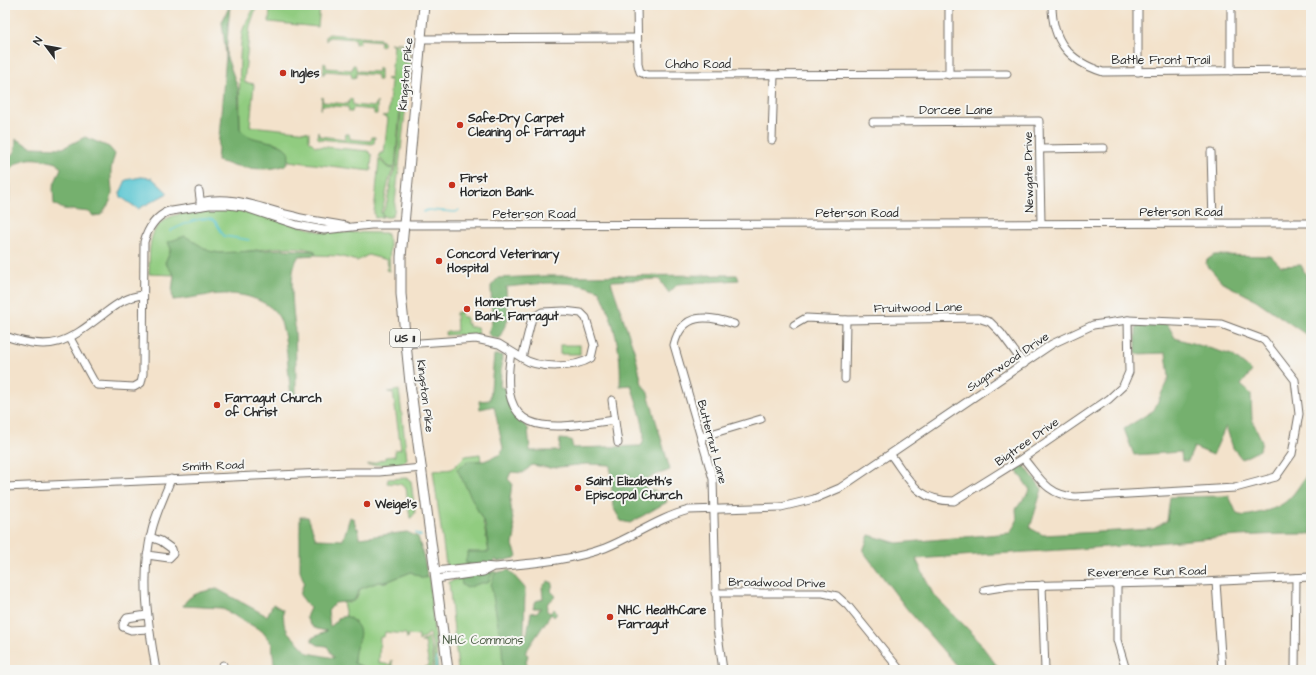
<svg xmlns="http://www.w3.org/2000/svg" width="1316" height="675" font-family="'Architects Daughter',sans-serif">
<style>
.green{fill:#91cc80;stroke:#5e7c56}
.forest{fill:#74b06e;stroke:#506e4c}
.water{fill:#5ac6d2;stroke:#42787e}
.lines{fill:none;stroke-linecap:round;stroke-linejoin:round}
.stream{stroke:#5ac6d2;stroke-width:1.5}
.minor-casing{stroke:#716b63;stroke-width:9}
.major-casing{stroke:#716b63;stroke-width:11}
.minor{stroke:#fff;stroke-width:7}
.major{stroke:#fff;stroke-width:9}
.poi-dot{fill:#c8321e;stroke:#f6f6f2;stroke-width:1.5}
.labels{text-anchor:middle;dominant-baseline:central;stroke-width:4;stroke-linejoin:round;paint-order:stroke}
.shield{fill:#f6f6f2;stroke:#686867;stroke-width:1}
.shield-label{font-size:11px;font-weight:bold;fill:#2b2b2b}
.street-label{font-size:12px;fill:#2b2b2b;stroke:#f6f6f2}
.poi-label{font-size:12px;font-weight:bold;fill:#2b2b2b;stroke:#f6f6f2;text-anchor:start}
.park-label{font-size:12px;fill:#4a5b44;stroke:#f6f6f2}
</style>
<rect width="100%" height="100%" fill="#f6f6f2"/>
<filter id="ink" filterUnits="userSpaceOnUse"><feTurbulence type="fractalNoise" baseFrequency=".025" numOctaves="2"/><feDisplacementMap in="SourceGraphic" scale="8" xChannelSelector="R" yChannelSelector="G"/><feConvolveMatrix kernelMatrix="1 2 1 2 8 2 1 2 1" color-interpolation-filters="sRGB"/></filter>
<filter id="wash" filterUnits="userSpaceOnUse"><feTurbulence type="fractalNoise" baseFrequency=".012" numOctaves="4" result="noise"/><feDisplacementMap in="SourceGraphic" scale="16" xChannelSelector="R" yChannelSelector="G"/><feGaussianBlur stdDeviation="0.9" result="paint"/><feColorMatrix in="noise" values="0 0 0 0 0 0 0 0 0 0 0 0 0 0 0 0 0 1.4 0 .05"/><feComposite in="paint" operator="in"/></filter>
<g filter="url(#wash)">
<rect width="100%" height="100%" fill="#f3e2cb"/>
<g class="green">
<path d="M254,5H257L250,26L244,82L254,84L250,126L309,132V140L315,146L368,151L372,155L371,171L289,161C287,136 263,145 247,136C245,134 242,131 240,129C240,97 238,65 242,33C244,23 252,16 254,5Z"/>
<polygon points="289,5 320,5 318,27 269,22 270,6"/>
<polygon points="329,34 381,39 383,41 383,45 380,46 381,41 360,39 359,43 355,44 355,39 329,37 326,41 326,36"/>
<polygon points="390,43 396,44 397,46 402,45 405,51 395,168 388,167 379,157 380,153 384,153 388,118 383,116 388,115 391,81 386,79 391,78 394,45"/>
<polygon points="396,43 405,43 408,46 410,68 394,212 391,217 385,217 382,214 387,202 392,176 396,167 406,60 406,51 403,44"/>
<polygon points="324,63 326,64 326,68 352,70 353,65 355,65 357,71 378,72 378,68 380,68 380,80 377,80 377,75 356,73 356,77 352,78 351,73 326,71 323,75"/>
<polygon points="322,97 323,102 348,104 350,99 352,99 353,105 374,107 377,102 377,114 374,114 374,110 353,108 352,112 349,112 348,107 322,105 321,110"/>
<polygon points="318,131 319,136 345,139 346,134 349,134 350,139 371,141 372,137 375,137 374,143 372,144 319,139 317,137"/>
<path d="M379,159L388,168L394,169C386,181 387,198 381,212L383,217L375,218L374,213Z"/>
<path d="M211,207L236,208L322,232L386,233L390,243L389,271L386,270L388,266L387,260L368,255L357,261L339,256L315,255V251C285,241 250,254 220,253C204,252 187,250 171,249L165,263L174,275L149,274C150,247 146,221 180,214V212Z"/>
<polygon points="458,312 461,312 462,317 466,317 466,324 469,324 469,327 477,327 479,334 445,335 446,332 457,331 456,313"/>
<rect x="560" y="345" width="20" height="9"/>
<polygon points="399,390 407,459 402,464 367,465 385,459 385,457 395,456 395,450 401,449 393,393 388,392"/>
<path d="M480,454L481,461H469C476,491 484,522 489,553L468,552L466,563H469V565L449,567L446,565L433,471L452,469L465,456Z"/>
<polygon points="407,478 411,481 415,513 411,518 410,518 406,488 400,484 387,483 388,479"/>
<polygon points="495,571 518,670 458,670 449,582 457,579"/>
<polygon points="411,572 423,578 429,577 438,670 434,670 433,647 429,633 419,641 419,636 408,635 407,639 406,634 385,632 384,637 380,637 379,663 390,665 392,660 392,667 395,670 370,670 354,663 354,651 360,639 355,622 346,616 343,602 349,603 356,599 360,589 378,582 386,582"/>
<polygon points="428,637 432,652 432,670 427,670 425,667 429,666 425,642 421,642"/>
</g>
<g class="forest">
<path d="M230,5L226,55L238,88L240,129C242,131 245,134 247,135C259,143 300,140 286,165C264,173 239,167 217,161L226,55L222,22Z"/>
<path d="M85,137L109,147L115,154C114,159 111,164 111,170C110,194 118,193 101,215L93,216L89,212L63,209L54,204L53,187L61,168L57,163C35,158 22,153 6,175L9,186V203L5,208V160C14,155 16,150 16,139L31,147L63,148Z"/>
<path d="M185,236L209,251L220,253L282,249L315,251V255L299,256C287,271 294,313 295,332C296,355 296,377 296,400H292C287,375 289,347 281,322C278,313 270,306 262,302C233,287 204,297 173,300L172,292L174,275L165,263L171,249L168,242Z"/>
<polygon points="1214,255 1271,256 1281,266 1301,265 1306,275 1307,309 1311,317 1311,338 1256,300 1223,283 1206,264 1207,260"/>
<path d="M737,275L739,280L678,284L669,293L659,279L612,281L611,282L635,353L642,384L648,393L670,470L645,479L646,490H655L660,498L665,497L667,502L630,523L621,521L613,507L610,465L586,464L550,468L532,465L523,473L511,472L508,479L512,483L510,500L515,534L513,545L517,556L515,558L497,562V560H494L495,564L469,565V563H465L468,552H489L485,525L457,469L469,461H484L501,454L503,448L494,406L480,409L479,401L490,400L494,355H502L500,387L505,388C510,405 514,417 528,428L530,451H559L560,439L571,440L573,448L641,446C650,435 635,399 631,385L620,386C622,352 614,322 600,291C568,278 539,284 506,287L508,319L499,339L490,336L488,333L492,321L491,286L498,278L542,276Z"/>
<polygon points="1139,323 1167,323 1175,338 1232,355 1252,371 1241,385 1251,394 1252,420 1262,441 1260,450 1242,459 1233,448 1226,426 1213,455 1194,447 1188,461 1182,461 1181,452 1134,455 1124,429 1154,410 1169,377 1166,353 1136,354 1136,327"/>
<path d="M1024,465L1042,489L1030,528L1043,535L1153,529L1167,521L1170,497L1229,496L1237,514C1245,517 1250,515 1258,513C1288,506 1291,498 1308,473L1311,472V534C1247,533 1184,541 1121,546C1053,551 984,554 916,559L933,594L973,634L1000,670H960L907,609L863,551L869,535L897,543L1010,533L1017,521L1016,509L1030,490L1016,470Z"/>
<path d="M300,517H308L316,539L343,540L350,517L354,519L356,528H358L359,538L407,532L418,537C422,550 426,564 427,577L423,578L411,572L386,582H378L360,589L354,601L335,603L328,611L330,627L337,621L338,618L346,616C372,632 353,640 354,663L370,670H289L274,664L272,644L262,631L221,608L183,606C189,593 204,591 217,589L267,616L273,604L283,610L284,624L288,632L308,653L334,658L327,646L318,645L312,641V638L327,631C316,629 311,629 306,617L310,608L300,595L304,582L300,571Z"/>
<polygon points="509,570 525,588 524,635 527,634 531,613 537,612 541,608 533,608 536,601 543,599 542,587 548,581 553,583 551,591 556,596 547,604 548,607 546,610 550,613 554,609 557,612 556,615 554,617 551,614 525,653 528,655 526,662 529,670 503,670 502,647 491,585 495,573"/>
<polygon points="493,572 488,583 481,583 467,588 462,585 461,578"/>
</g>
<polygon class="water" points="141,177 152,178 168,193 138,209 121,197 120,193 126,180"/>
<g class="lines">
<g class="stream">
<polyline points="423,212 428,210 456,212 459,210"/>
<path d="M170,231C182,225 203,214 215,221L224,236L249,240"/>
<polyline points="416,533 421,536"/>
<polyline points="436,670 436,658"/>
</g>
</g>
</g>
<g filter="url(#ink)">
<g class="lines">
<g class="minor-casing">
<g id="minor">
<polyline points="637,5 638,64 640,72 647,75 1007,74"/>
<path d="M1052,5C1052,41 1069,61 1103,72L1311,70"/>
<polyline points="1138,5 1138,72"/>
<polyline points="1231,5 1231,71"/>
<polyline points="421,39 637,38"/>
<polyline points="949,75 949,5"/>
<polyline points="873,122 1039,121 1041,223"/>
<polyline points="772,140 774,75"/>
<polyline points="1040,149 1104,148"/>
<polyline points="1211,152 1213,222"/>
<polyline points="199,191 201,206"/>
<path d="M200,202C233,194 263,209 294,216C311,221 329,222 346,226"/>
<polyline points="166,212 209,205 228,205 243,207 297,225 324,230 371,225 404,225 1311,223"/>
<path d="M564,311L581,313L586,318L594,345L591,358C575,368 538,369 522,358L532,318L542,312Z"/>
<polyline points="794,325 806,318 846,320 978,318 990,322 1001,333 1024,364"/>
<path d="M5,336C54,353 67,342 105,313C118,303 127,297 143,295"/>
<path d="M70,338L93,380L97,385L134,387L141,383L143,374L144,242C148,228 155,217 169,211"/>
<polyline points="406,344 476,339 499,344 522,358"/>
<path d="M511,353C496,442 552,428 615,420"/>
<polyline points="845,379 846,320"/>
<polyline points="612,400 618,443"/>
<polyline points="701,437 761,419"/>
<path d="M891,455C910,481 917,501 954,501L1023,458L1109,399L1123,386L1129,372L1128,320"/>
<polyline points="5,487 348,472 379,472 422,468"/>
<polyline points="147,555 169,558 173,554 172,549 161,541 150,537"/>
<path d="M435,571L482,566L495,567C532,563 570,561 605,548C633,537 658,518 689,510L781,507L814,499L840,488L1052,344L1093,325L1128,320L1221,324L1264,340L1295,380L1299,414L1292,454L1276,477L1235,488L1075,497C1047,495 1040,478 1023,458"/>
<polyline points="436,579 483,572 491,568"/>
<polyline points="1216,582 1222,670"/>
<polyline points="1117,584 1117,640 1126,670"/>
<polyline points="1042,585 1045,670"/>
<polyline points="984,590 1009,586 1201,582 1311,577"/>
<polyline points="715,593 823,593 837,596 848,606 900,670"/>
<polyline points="147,615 127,618 123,624 123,627 131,630 149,629"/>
<path d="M156,670C148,623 140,577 152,530C156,513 165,495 171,479"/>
<polyline points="222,670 223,665"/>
<path d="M723,670L717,628L713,479L674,345C682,312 707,315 734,324"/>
<polyline points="1295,670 1296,578"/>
</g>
</g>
<g class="major-casing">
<polyline id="major" points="424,5 401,257 401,294 410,383 448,670"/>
</g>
<use href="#minor" class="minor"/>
<use href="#major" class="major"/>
</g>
</g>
<g class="poi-dot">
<circle cx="283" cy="73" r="4"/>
<circle cx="460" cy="125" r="4"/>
<circle cx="452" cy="185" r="4"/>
<circle cx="439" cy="261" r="4"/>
<circle cx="467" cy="309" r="4"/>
<circle cx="217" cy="405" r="4"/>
<circle cx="578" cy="488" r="4"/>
<circle cx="367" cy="504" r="4"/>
<circle cx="610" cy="617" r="4"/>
</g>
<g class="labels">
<rect class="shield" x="390" y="329" width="30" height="18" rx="3"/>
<g class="shield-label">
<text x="405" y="338">US 11</text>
</g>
<g class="street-label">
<text x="1161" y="60">Battle Front Trail</text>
<text x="698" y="64">Chaho Road</text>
<text transform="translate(406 74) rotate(-85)">Kingston Pike</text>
<text x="956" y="110">Dorcee Lane</text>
<text transform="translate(1029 172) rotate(-91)">Newgate Drive</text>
<text x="1181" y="212">Peterson Road</text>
<text x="857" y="213">Peterson Road</text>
<text x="534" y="214">Peterson Road</text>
<text transform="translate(918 308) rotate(-1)">Fruitwood Lane</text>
<text transform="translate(1008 362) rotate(-34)">Sugarwood Drive</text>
<text transform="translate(425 396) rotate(83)">Kingston Pike</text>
<text transform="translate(712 442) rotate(75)">Butternut Lane</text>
<text transform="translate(1027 442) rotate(-35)">Bigtree Drive</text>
<text transform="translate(213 466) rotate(-2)">Smith Road</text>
<text transform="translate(1147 572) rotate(-1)">Reverence Run Road</text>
<text transform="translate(777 583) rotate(1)">Broadwood Drive</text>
</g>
<g class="poi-label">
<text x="291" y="73">Ingles</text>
<text x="468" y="118">Safe-Dry Carpet<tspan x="468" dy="14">Cleaning of Farragut</tspan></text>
<text x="460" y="178">First<tspan x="460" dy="14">Horizon Bank</tspan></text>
<text x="447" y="254">Concord Veterinary<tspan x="447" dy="14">Hospital</tspan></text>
<text x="475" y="302">HomeTrust<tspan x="475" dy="14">Bank Farragut</tspan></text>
<text x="225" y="398">Farragut Church<tspan x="225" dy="14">of Christ</tspan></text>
<text x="586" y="481">Saint Elizabeth's<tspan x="586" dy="14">Episcopal Church</tspan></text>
<text x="375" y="504">Weigel's</text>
<text x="618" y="610">NHC HealthCare<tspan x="618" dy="14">Farragut</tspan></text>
</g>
<g class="park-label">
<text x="483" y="640">NHC Commons</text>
</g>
</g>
<rect width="1316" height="675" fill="none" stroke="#f6f6f2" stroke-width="20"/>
<g transform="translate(46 46) rotate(302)" stroke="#f6f6f2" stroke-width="3" paint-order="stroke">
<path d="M0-3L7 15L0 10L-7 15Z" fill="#2b2b2b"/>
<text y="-6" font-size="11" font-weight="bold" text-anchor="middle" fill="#2b2b2b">N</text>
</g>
</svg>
